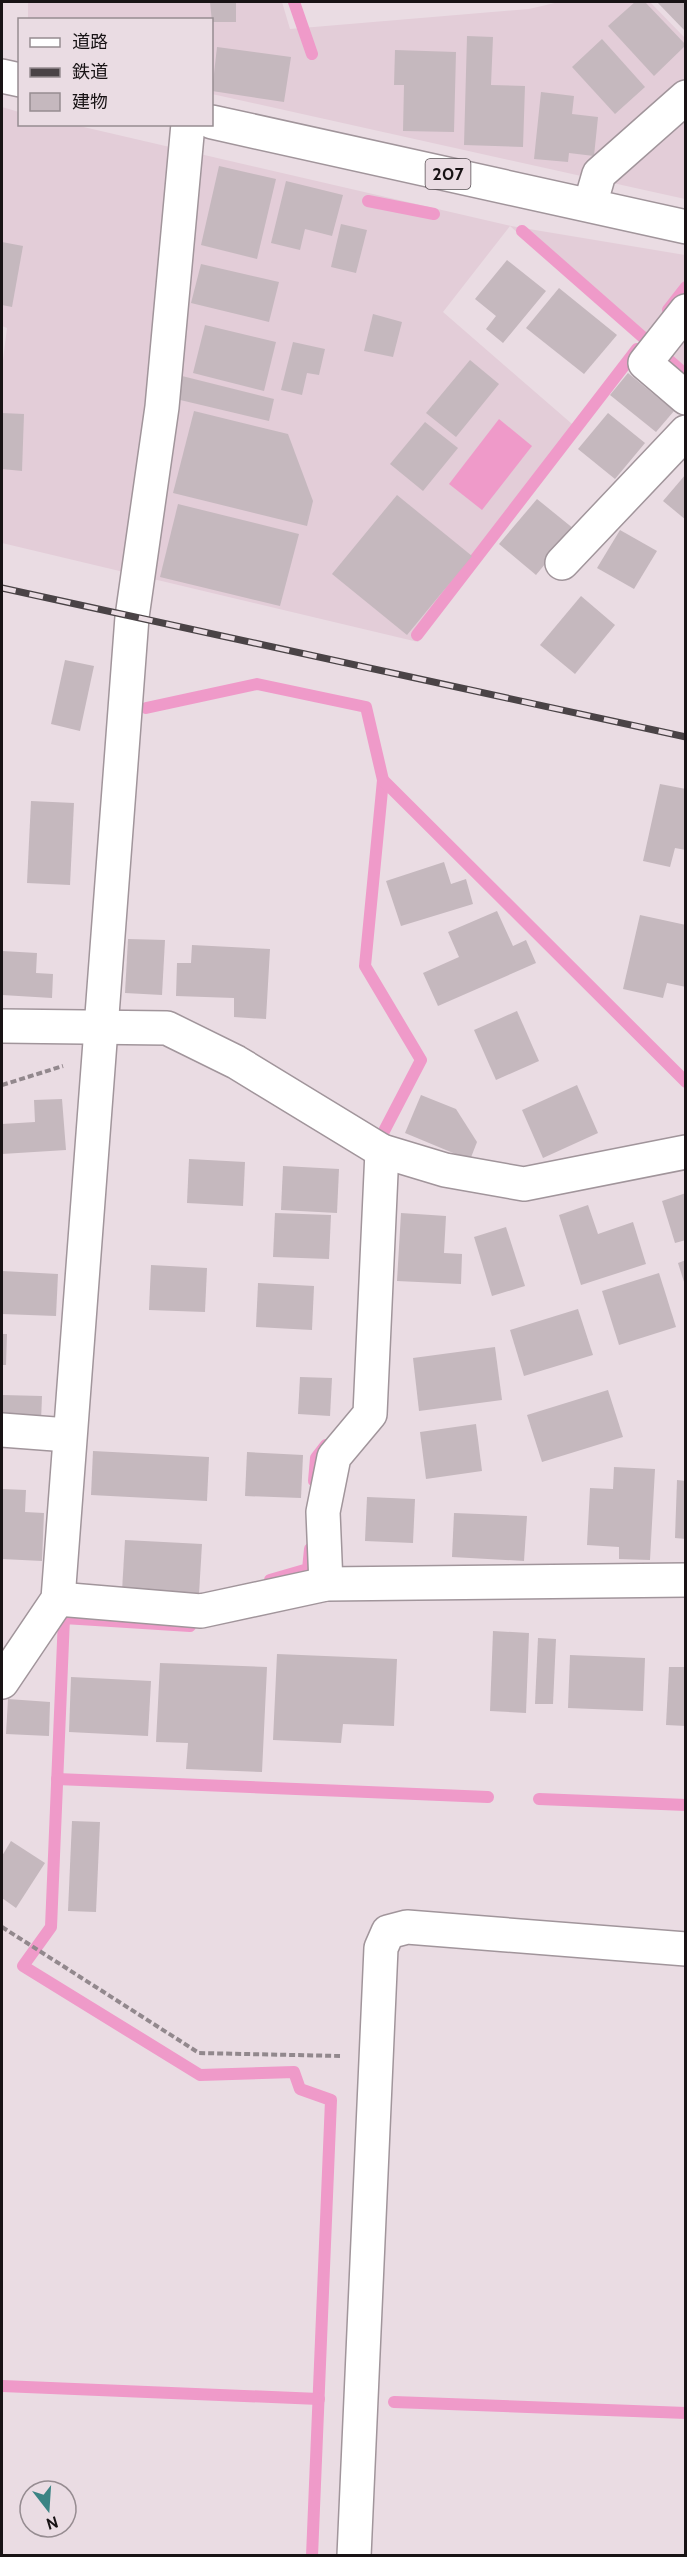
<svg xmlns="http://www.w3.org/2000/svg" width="687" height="2557" font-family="Cabin,'Noto Sans JP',sans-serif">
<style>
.built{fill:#e3cdd8}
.water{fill:#ef9ac9}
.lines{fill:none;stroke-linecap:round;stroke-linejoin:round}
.stream{stroke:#ef9ac9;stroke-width:12}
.building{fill:#c5b8be}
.minor-casing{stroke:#a1959b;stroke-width:36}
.trunk-casing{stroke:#a1959b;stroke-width:36}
.path{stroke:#92888d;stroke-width:4;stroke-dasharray:6 3;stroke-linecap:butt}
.minor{stroke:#fff;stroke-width:33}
.trunk{stroke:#fff;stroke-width:33}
.rail-casing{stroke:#4a4346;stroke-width:7}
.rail{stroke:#eadce3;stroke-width:4.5;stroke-dasharray:14;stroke-linecap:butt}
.labels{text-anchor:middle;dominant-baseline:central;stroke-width:4.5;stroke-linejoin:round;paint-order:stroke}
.shield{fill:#eadce3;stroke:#574f53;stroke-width:1.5}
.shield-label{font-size:18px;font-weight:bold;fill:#181315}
</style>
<rect width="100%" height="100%" fill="#eadce3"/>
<g class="built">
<polygon points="28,2 282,2 290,29 529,9 559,2 650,2 685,38 685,199 212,94 212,20 28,20"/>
<polygon points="2,107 19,112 20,124 75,125 511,226 685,255 685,380 510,226 443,312 579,430 418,642 2,543 2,368 7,328 2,326"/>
</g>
<polygon class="water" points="499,419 532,446 482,510 449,484"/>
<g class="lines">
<g class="stream">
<polyline points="294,2 312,54"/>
<polyline points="368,201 434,214"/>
<polyline points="522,231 686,375"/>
<polyline points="668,310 686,287"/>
<polyline points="417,635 637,349"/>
<polyline points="146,708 257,684 366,707 383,780 365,966 421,1060 383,1133"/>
<polyline points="383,780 686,1082"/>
<polyline points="314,1481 316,1458 326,1445"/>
<polyline points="270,1580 308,1569 310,1549"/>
<polyline points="190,1626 64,1618 51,1927 23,1966 200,2075 294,2072 300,2089 331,2100 312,2556"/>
<polyline points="57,1779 488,1797"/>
<polyline points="539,1799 686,1805"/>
<polyline points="2,2386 319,2399"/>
<polyline points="394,2402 686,2413"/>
</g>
</g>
<g class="building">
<polygon points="210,2 236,2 236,22 212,22"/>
<polygon points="635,2 645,2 686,45 654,76 608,26"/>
<polygon points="657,2 686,2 686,32"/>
<polygon points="467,36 493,37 491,85 525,86 523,147 464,145"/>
<polygon points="602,39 645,87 615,114 572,67"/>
<polygon points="217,47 291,57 284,102 212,91"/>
<polygon points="395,50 456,52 454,132 403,131 404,85 394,85"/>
<polygon points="541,92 574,96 572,114 598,117 594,156 569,153 568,162 534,159"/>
<polygon points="219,166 276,179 257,259 201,245"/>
<polygon points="286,181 343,195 332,236 305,229 300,250 271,243"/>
<polygon points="341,224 367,230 356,273 331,267"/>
<polygon points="2,242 23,246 12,307 2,305"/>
<polygon points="507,260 546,291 503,343 486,329 496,316 475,299"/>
<polygon points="201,264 279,282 269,322 191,303"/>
<polygon points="559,288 617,335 584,374 526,328"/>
<polygon points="373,314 402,322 393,357 364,351"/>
<polygon points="205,325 276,342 264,391 193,373"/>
<polygon points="293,342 325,349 319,375 307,373 302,395 281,390"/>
<polygon points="470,360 499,384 456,437 426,413"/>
<polygon points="628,373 674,411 656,432 610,395"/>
<polygon points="182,376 274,399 269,421 176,399"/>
<polygon points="194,411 288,434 313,501 307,526 173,493"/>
<polygon points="2,413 24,414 22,471 2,469"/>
<polygon points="608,413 645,443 615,479 578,449"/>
<polygon points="425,422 458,448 423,491 390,464"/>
<polygon points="686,474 686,520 663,501"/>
<polygon points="397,495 472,556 407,635 332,574"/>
<polygon points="537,499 574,529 536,575 499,544"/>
<polygon points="178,504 299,534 280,606 160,577"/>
<polygon points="620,530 657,551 634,589 597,568"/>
<polygon points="581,596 615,625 575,674 540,645"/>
<polygon points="65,660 94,666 80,731 51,724"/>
<polygon points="660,784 686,789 686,850 675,848 670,867 643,861"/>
<polygon points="31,801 74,803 70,885 27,883"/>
<polygon points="444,862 451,884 466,879 473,904 401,926 386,881"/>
<polygon points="497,911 513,946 526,940 536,963 438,1006 423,973 459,957 448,932"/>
<polygon points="640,915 686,925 686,987 667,983 663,998 623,989"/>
<polygon points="128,939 165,940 162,995 125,993"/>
<polygon points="192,945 270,949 266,1019 234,1017 234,998 176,996 177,963 191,963"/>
<polygon points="2,951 37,953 36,973 53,974 52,998 2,995"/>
<polygon points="517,1011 539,1061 496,1080 474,1030"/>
<polygon points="577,1085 598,1133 543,1158 522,1110"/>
<polygon points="421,1095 456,1109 477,1142 470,1160 405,1133"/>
<polygon points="62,1099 66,1150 2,1154 2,1124 35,1122 34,1100"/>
<polygon points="189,1159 245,1162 243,1206 187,1203"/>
<polygon points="283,1166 339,1169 337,1213 281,1210"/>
<polygon points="686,1193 686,1240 675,1243 662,1201"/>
<polygon points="588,1205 598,1234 633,1222 646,1264 581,1285 559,1215"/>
<polygon points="275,1213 331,1215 329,1259 273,1257"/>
<polygon points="401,1213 446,1216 444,1253 462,1254 461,1284 397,1281"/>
<polygon points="506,1227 525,1286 492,1296 474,1237"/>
<polygon points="686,1260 686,1285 685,1285 678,1263"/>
<polygon points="151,1265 207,1268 205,1312 149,1310"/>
<polygon points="2,1271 58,1274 56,1316 2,1314"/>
<polygon points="659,1273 676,1327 619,1345 602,1291"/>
<polygon points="258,1283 314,1286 312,1330 256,1327"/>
<polygon points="578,1309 593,1355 524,1376 510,1330"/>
<polygon points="2,1334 7,1334 6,1365 2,1365"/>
<polygon points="495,1347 502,1400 419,1411 413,1358"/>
<polygon points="300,1377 332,1378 330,1416 298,1414"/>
<polygon points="608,1390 623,1437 542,1462 527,1415"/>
<polygon points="2,1395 42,1396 41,1421 2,1419"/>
<polygon points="476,1424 482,1471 426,1479 420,1432"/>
<polygon points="93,1451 209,1457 207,1501 91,1495"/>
<polygon points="247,1452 303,1455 301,1498 245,1496"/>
<polygon points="614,1467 655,1469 650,1560 619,1559 619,1547 587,1545 590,1488 613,1489"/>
<polygon points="677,1480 686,1481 686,1539 675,1538"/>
<polygon points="2,1489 26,1490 25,1512 44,1513 42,1561 2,1559"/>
<polygon points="367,1497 415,1499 413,1543 365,1541"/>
<polygon points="454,1513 527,1516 524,1561 452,1557"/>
<polygon points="125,1540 202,1544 199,1594 122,1591"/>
<polygon points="493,1631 529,1633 526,1713 490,1711"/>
<polygon points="538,1638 556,1639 553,1704 535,1704"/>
<polygon points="277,1654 397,1659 394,1726 343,1724 341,1743 273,1740"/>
<polygon points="570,1655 645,1658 643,1711 568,1708"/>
<polygon points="160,1663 267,1667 262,1772 186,1769 188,1743 156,1742"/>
<polygon points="669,1667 686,1667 686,1726 666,1725"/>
<polygon points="71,1677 151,1681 148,1736 69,1732"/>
<polygon points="8,1699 50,1702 49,1736 6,1734"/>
<polygon points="72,1821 100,1822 96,1912 68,1911"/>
<polygon points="11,1841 45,1863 16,1908 2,1898 2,1856"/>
</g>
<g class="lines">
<g class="minor-casing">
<g id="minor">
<polyline points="590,205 599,174 686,97"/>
<polyline points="686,311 645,363 686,398"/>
<polyline points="562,563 686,432"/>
<polyline points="2,1026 167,1028 236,1062 382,1151 445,1170 524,1184 686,1152"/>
<polyline points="2,1430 68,1435"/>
<polyline points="326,1584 323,1512 334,1457 370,1414 382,1151"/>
<polyline points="58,1599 201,1611 326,1584 686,1580"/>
<polyline points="2,1682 58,1599 132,617 162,407 188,124"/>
<polyline points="354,2556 381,1948 388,1932 407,1927 686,1949"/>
</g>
</g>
<g class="trunk-casing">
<g id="trunk">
<polyline points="2,76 20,80"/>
<polyline points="212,122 686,227"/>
</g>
</g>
<g class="path">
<polyline points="2,1085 63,1066"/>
<polyline points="2,1927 199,2053 340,2056"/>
</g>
<use href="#minor" class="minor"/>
<use href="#trunk" class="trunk"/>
<g class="rail-casing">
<polyline id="rail" points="2,588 686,737"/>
</g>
<use href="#rail" class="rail"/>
</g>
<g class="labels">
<rect class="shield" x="425.5" y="159" width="45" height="30" rx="4.5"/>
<g class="shield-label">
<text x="448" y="174">207</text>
</g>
</g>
<rect width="687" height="2557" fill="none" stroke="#181315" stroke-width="6"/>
<rect x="18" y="18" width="195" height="108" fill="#eadce3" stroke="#968c91" stroke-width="1.5"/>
<rect x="30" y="38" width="30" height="9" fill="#ffffff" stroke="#968c91" stroke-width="1.5"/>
<text x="72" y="48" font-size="18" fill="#181315">道路</text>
<rect x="30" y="68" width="30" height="9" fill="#4a4346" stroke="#968c91" stroke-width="1.5"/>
<text x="72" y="78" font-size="18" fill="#181315">鉄道</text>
<rect x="30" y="93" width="30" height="18" fill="#c5b8be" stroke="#968c91" stroke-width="1.5"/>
<text x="72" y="108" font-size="18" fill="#181315">建物</text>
<g transform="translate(48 2509) rotate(163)"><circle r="28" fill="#eadce3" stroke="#968c91" stroke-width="1.5"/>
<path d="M0-4.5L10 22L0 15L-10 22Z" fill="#3b8484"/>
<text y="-9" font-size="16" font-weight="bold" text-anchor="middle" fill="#181315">N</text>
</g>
</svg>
